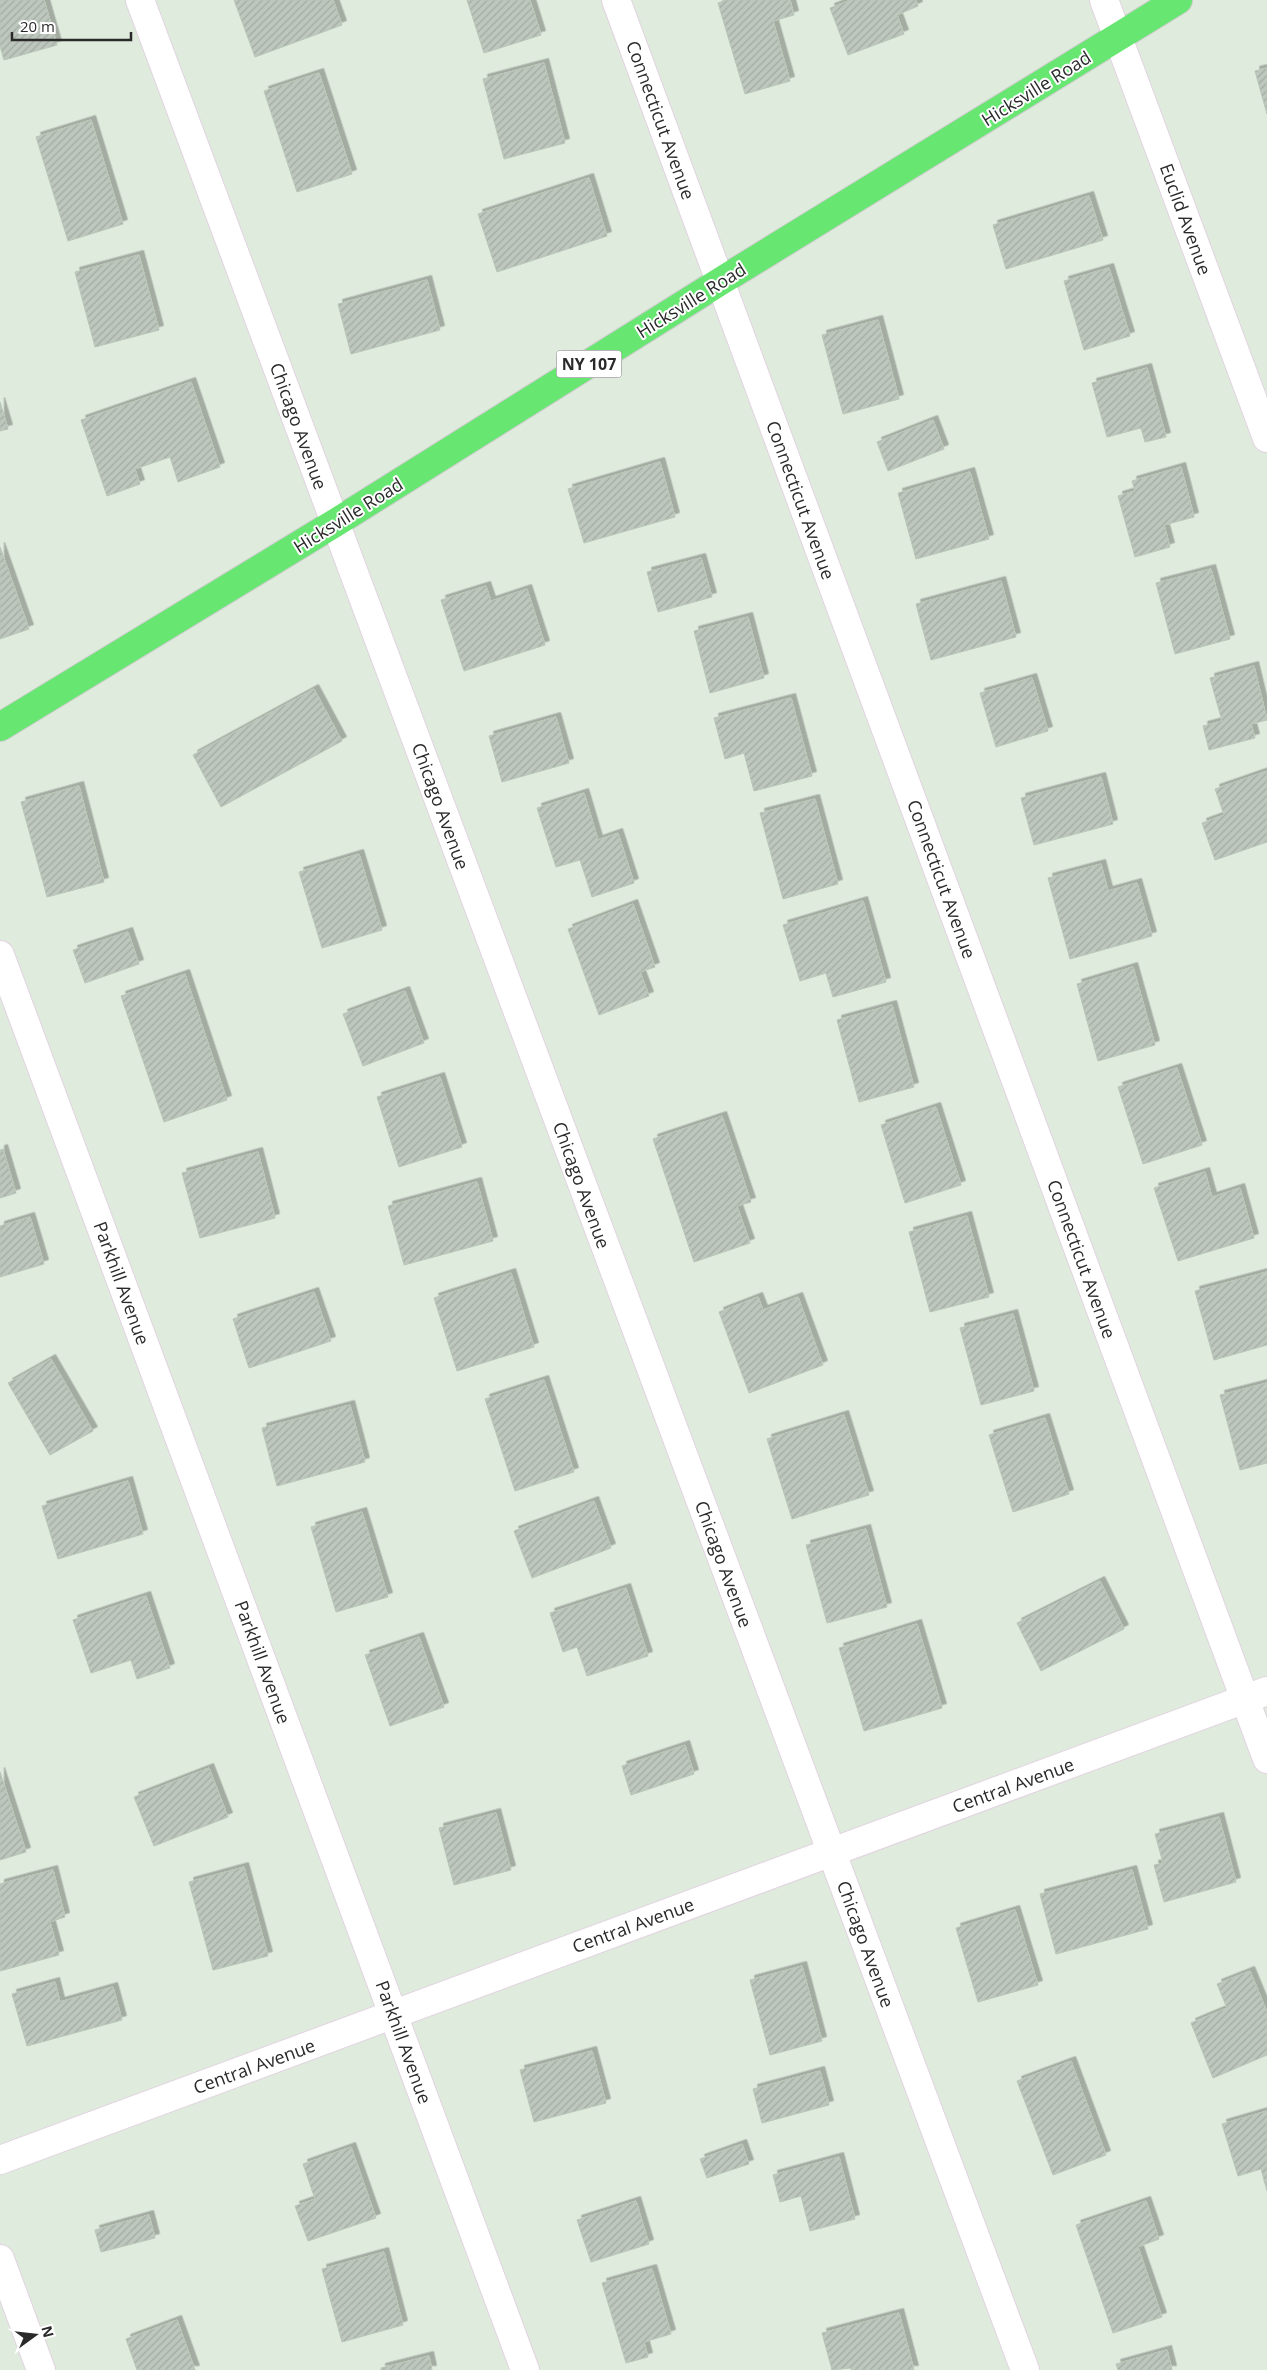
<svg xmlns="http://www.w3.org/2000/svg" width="1267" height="2370" font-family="'Open Sans',sans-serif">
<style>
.building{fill:url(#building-hatch);stroke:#b8c6b7;filter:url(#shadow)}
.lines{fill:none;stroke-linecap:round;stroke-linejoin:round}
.minor-casing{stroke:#e2d3e0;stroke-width:30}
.major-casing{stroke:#ccc;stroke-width:30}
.minor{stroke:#fff;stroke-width:28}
.major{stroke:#67e771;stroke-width:28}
.labels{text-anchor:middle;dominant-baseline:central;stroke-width:4;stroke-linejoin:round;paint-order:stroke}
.shield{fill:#fff;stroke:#6a6a6a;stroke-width:1}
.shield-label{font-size:16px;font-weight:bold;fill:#2a2a2a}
.street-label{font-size:18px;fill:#2a2a2a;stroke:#fff}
</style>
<defs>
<pattern id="building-hatch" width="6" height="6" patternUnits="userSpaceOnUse" patternTransform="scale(1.25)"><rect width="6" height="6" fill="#bdc7bd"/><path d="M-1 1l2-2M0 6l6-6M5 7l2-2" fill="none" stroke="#a3aba3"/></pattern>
<filter id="shadow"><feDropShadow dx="4.5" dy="-4.5" stdDeviation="0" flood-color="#0004"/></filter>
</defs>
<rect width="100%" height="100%" fill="#dfebdd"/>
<g class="building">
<polygon points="0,0 44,0 57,45 4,60 0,46"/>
<polygon points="234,0 333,0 342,25 255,57"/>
<polygon points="467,0 530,0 541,35 484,53"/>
<polygon points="727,0 790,0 794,15 773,21 790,81 745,94 718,3"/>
<polygon points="851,0 916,0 918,6 897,15 904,34 848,55 830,8"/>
<polygon points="544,63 565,143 504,159 483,79"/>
<polygon points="1267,68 1267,114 1255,71"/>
<polygon points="319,73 352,174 297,192 264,91"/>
<polygon points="91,120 123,224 68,241 36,137"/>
<polygon points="589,178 607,236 497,272 478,214"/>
<polygon points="1089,196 1103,240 1006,269 993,225"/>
<polygon points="139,255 159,330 95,347 75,272"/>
<polygon points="1109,268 1130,336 1084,350 1064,281"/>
<polygon points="427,280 440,330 351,354 338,304"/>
<polygon points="878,320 899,399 843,414 822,335"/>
<polygon points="1147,368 1166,437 1145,442 1141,428 1107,437 1092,383"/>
<polygon points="191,382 220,467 178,482 170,457 135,469 140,484 107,496 81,420"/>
<polygon points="0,402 8,429 0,431"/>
<polygon points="933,420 944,449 888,471 877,442"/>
<polygon points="660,462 675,517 584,543 568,489"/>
<polygon points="1181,467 1194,517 1164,525 1170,547 1135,557 1118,496 1135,491 1132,481"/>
<polygon points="970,472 989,539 916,559 898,493"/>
<polygon points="0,547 29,629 0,639"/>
<polygon points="701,558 712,597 658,612 647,572"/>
<polygon points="1211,569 1230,639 1175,654 1156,583"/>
<polygon points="1001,581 1016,637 931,660 916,604"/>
<polygon points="486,586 491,601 527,589 545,645 464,671 441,600"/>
<polygon points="748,617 764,678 710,693 694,631"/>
<polygon points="1254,666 1267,720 1251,724 1255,738 1209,750 1203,726 1222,721 1210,678"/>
<polygon points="1032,678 1048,731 996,747 980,693"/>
<polygon points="314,689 342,741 221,807 193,755"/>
<polygon points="791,698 812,776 754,791 744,753 725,759 714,718"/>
<polygon points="556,717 569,763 502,782 489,736"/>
<polygon points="1267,771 1267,842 1215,860 1202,823 1224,815 1215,789"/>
<polygon points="1101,777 1113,824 1034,845 1021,798"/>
<polygon points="79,786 104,882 47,897 21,802"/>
<polygon points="584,793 598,840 618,833 634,883 592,897 580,860 556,867 537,808"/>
<polygon points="815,799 838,884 783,899 760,813"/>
<polygon points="359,854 382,930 322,948 299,872"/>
<polygon points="1101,864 1108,891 1137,883 1152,936 1070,959 1048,878"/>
<polygon points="863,901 886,982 833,997 826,973 800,981 783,925"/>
<polygon points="633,904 655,967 640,972 649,996 599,1015 568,929"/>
<polygon points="128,932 139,964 85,983 73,950"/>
<polygon points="1133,967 1155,1045 1098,1061 1077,984"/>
<polygon points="185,974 227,1100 164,1122 121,996"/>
<polygon points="405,991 424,1043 363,1066 343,1014"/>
<polygon points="892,1005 914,1087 859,1102 837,1020"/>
<polygon points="1177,1068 1202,1145 1143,1164 1118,1087"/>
<polygon points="440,1077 462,1147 399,1167 377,1097"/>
<polygon points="936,1107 961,1185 905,1203 881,1125"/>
<polygon points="722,1116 751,1202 737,1206 750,1243 694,1262 653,1139"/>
<polygon points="3,1149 16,1193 0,1198 0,1150"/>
<polygon points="258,1152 275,1218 200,1238 182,1173"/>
<polygon points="1205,1172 1212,1197 1240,1188 1254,1238 1178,1261 1154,1188"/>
<polygon points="477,1182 493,1241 404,1265 388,1206"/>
<polygon points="967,1216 989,1297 930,1312 909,1232"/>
<polygon points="30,1217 44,1264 0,1277 0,1226"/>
<polygon points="1267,1272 1267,1345 1214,1360 1195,1291"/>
<polygon points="511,1273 534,1347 457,1371 434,1298"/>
<polygon points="314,1292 331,1341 249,1368 233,1319"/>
<polygon points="758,1297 763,1310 798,1297 823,1365 749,1393 719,1312"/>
<polygon points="1013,1314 1034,1391 981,1405 960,1328"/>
<polygon points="51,1359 93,1431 50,1455 8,1383"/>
<polygon points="544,1380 574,1472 515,1491 485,1399"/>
<polygon points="1267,1383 1267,1463 1240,1470 1220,1395"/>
<polygon points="350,1405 365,1462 277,1486 262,1428"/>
<polygon points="844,1415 869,1495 792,1519 767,1439"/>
<polygon points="1045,1418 1069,1494 1013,1512 989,1435"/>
<polygon points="128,1481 143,1534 58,1559 42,1506"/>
<polygon points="594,1501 611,1548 532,1578 514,1531"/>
<polygon points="362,1512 388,1597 336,1612 311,1527"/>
<polygon points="866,1529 887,1607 827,1623 806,1545"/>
<polygon points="1100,1581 1124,1629 1041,1671 1017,1623"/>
<polygon points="626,1588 648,1656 587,1676 577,1647 563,1652 550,1613"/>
<polygon points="146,1596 170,1668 137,1679 131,1660 91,1673 73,1620"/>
<polygon points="917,1624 942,1708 864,1731 839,1648"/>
<polygon points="419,1637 444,1707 390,1726 365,1655"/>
<polygon points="685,1745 694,1774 631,1795 622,1766"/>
<polygon points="209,1768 228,1817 154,1846 134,1797"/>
<polygon points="0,1772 26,1852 0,1860"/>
<polygon points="496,1813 511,1870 454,1885 439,1828"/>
<polygon points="1219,1817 1236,1882 1164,1902 1154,1865 1163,1863 1155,1834"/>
<polygon points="244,1867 268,1956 213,1970 189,1882"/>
<polygon points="53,1870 65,1917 50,1922 59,1955 0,1971 0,1884"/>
<polygon points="1132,1870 1148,1929 1056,1954 1040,1894"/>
<polygon points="1015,1910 1038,1985 978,2002 956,1928"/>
<polygon points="802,1966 822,2041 770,2055 750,1980"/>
<polygon points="1250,1971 1267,2012 1267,2055 1213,2078 1191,2023 1227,2008 1217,1984"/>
<polygon points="55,1982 60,2002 113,1987 122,2020 27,2046 12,1994"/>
<polygon points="592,2051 606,2103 534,2122 520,2070"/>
<polygon points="1071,2061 1106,2155 1053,2175 1017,2081"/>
<polygon points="820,2071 829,2105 762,2123 753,2089"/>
<polygon points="1267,2111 1267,2191 1261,2169 1238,2176 1222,2124"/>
<polygon points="742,2144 749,2164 707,2178 700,2159"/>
<polygon points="351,2147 376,2218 308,2241 295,2206 315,2199 303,2164"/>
<polygon points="839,2157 855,2219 810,2231 801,2196 780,2202 773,2175"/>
<polygon points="636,2201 649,2244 591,2262 577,2220"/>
<polygon points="1146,2201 1159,2239 1138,2247 1162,2317 1113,2333 1076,2225"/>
<polygon points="149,2215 155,2238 101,2252 95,2230"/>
<polygon points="384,2252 403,2325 342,2342 322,2269"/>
<polygon points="652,2269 671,2334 644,2342 648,2357 626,2363 602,2283"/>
<polygon points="899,2313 914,2370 851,2370 851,2368 832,2370 822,2333"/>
<polygon points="177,2320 195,2370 137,2370 126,2339"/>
<polygon points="1167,2350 1172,2370 1118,2370 1116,2364"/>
<polygon points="429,2356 432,2370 381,2370 381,2368"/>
</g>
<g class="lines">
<g class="minor-casing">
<g id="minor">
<polyline points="140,0 1025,2370"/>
<polyline points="616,0 1267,1759"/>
<polyline points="1104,0 1267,438"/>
<polyline points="0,955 525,2370"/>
<polyline points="0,2160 1267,1691"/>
<polyline points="0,2259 41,2370"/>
</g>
</g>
<g class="major-casing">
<polyline id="major" points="0,727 335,523 721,281 1178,0"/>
</g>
<use href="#minor" class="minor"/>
<use href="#major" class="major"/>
</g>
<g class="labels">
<rect class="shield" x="556.5" y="350.5" width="65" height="27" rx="4"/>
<g class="shield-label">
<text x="589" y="364">NY 107</text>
</g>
<g class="street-label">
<text transform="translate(1036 88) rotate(-32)">Hicksville Road</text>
<text transform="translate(661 120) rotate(70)">Connecticut Avenue</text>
<text transform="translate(1186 219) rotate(70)">Euclid Avenue</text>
<text transform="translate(691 300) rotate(-32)">Hicksville Road</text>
<text transform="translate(299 426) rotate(70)">Chicago Avenue</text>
<text transform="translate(801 500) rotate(70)">Connecticut Avenue</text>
<text transform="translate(348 515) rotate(-32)">Hicksville Road</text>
<text transform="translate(441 806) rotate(70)">Chicago Avenue</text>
<text transform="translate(942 879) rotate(70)">Connecticut Avenue</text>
<text transform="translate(582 1185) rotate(70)">Chicago Avenue</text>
<text transform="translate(1082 1259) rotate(70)">Connecticut Avenue</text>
<text transform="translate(122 1283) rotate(70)">Parkhill Avenue</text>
<text transform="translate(724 1564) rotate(70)">Chicago Avenue</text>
<text transform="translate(263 1662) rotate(70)">Parkhill Avenue</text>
<text transform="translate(1013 1785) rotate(-20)">Central Avenue</text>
<text transform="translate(633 1925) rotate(-20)">Central Avenue</text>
<text transform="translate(866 1944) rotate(70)">Chicago Avenue</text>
<text transform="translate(404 2042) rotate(70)">Parkhill Avenue</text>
<text transform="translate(254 2066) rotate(-20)">Central Avenue</text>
</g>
</g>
<g transform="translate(35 2335) rotate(75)" stroke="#ffffff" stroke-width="4" paint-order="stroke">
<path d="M0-4L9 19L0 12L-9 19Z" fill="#2a2a2a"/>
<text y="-8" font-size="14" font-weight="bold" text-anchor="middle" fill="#2a2a2a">N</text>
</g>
<path d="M12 32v8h119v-8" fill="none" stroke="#2a2a2a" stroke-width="2.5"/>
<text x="20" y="32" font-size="15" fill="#2a2a2a" stroke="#ffffff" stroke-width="4" paint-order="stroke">20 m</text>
</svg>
